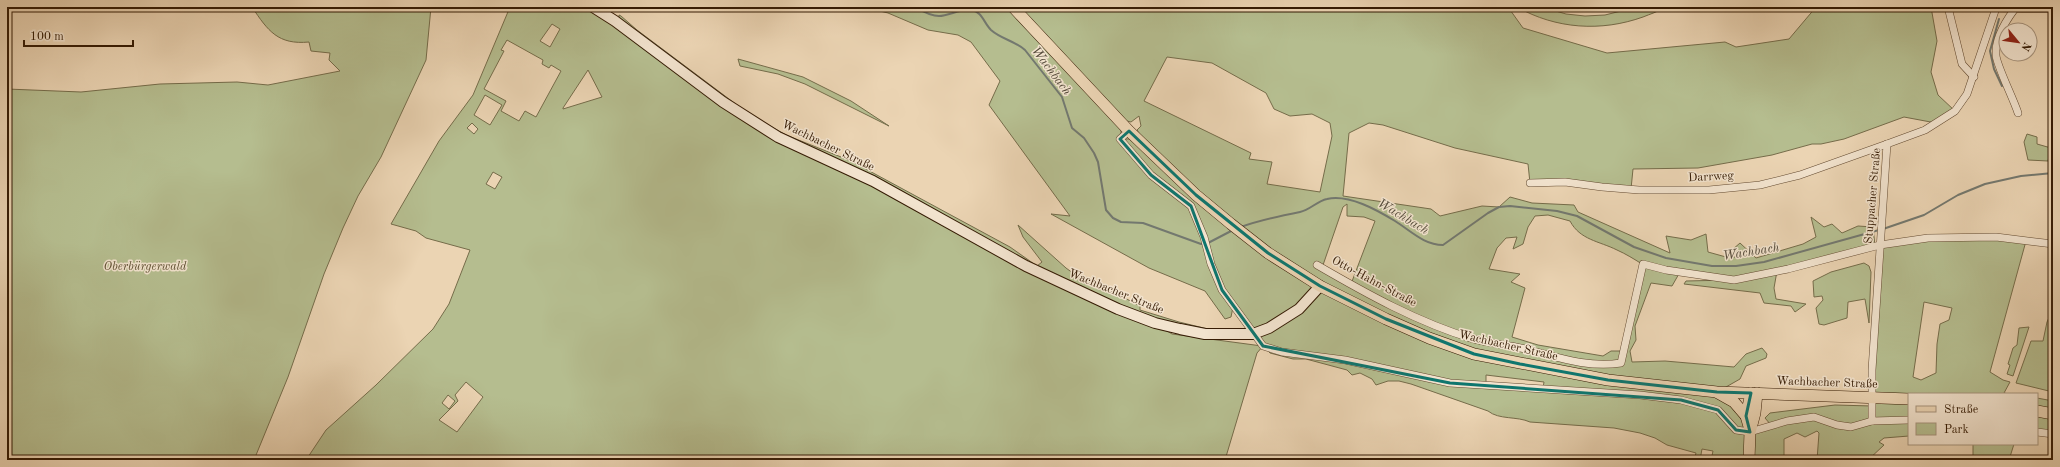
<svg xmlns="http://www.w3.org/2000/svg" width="2060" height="467" font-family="'Old Standard TT',serif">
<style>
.green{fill:#b5bd8f;stroke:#756c4a;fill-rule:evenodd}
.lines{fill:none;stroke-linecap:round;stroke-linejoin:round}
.stream{stroke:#73786f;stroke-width:2}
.street-casing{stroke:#624930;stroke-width:8}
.secondary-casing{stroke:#351b04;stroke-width:12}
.primary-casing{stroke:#351b04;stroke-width:12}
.street{stroke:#f2e3ce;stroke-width:7}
.secondary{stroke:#f2e3ce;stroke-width:10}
.primary{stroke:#ebd4b3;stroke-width:11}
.marked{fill:none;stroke:#0f766e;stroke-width:3;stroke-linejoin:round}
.labels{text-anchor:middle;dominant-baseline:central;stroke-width:3;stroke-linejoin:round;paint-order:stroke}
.street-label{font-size:12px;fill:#351b04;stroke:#f2e3ce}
.park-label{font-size:12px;font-style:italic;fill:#5b4c2e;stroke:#f2e3ce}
.water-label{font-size:13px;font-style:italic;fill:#544a3a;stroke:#f2e3ce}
</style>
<rect width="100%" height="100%" fill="#ebd4b3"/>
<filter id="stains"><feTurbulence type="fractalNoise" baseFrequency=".005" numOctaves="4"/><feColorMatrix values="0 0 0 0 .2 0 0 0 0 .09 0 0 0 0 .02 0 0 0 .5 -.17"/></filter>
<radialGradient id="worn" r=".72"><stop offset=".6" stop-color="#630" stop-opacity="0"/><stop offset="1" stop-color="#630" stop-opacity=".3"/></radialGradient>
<g class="green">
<path d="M252,7H431L426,60L381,157L358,196L343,228L324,274L288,377L254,460H7V89L81,92L160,84L237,82L268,85L340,71L329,60L330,53L311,51L309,42C278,45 268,31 252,7Z"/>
<path d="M510,7H593L619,23V15L621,16L637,30L749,114L786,135L851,161L1010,247L1037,266L1042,262L1023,237L1018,225L1066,268L1085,282L1100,285L1140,306V310L1179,322L1208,329L1249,330L1233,307L1231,317L1225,319L1205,291L1149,268L1051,214L1070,216L989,105L1000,81L971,42L958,35L928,30L888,13L864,7H1508L1523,28L1607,53L1725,42L1736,47L1789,39L1816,7H1931L1937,41L1931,72L1938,95L1955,111L1936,123L1904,117L1844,139L1821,144H1812L1772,155L1698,168L1633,169L1631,189L1530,183L1528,164L1455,148L1383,125L1369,123L1349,133L1343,196L1431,209L1440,216L1482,206L1499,207L1510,197L1532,203L1574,205L1578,212L1670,253L1666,236L1691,240L1706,234L1708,252L1726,257H1737L1732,250L1740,243L1756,258L1803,244L1816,237L1811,217L1824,227L1832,224L1842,233L1858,226L1873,227L1875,246L1777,271L1774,288L1776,299L1806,304L1795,312L1791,306L1764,303L1760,293L1684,284L1686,281L1730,280L1680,272L1672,286L1651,283L1635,326L1636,340L1630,351L1632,362L1665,361L1734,367L1746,354L1762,348L1767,354L1766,358L1746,366L1740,379L1719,391L1734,402L1750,432L1771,425L1765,418L1770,413L1835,405L1872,406L1880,245L1928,238L2026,241L1990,372L2003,380L2010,382L2004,393L2009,394H1909V436L1884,438L1879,442L1884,445L1868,460H1850V458L1827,456L1826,460H1817L1819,433L1817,431L1805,437L1797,433L1784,439V460H1711L1713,451L1702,449L1700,460H1694L1696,453L1667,445L1655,438L1640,433L1614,428L1530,422C1517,416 1499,420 1488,411L1411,384L1399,381H1388L1376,385L1372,379L1360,373L1352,375L1347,370L1306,359H1293L1270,353L1263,346L1257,353L1225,460H306L326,430L376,385L433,329L449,304L470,250L426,238L416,231L391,224L439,141L473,95ZM552,24L560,29L550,47L540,41ZM507,40L543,60L542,64L549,68L551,65L561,71L536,117L525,111L519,121L501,111L506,101L484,89L504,51L501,50ZM1058,56L1127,121L1131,122L1139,116L1141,126L1137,130L1154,155L1129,139H1121V130ZM1167,57L1212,63L1266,93L1274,109L1290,116L1312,114L1330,123L1332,136L1320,192L1267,184L1272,162L1249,159L1251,153L1144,101ZM588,70L602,97L563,109V108ZM485,95L502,105L490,125L474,115ZM472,123L478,129L474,134L467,128ZM493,172L502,177L495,189L486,184ZM1347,204V216L1364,217L1375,221L1351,284L1322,268L1343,207ZM1548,215L1570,221C1580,240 1599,241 1617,250C1626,254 1634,259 1642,264L1624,351H1611L1603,356L1538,345L1512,337L1525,288L1511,282L1520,274L1489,269L1497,248L1506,238L1517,237L1513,249L1523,244L1528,227L1535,216ZM1924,302L1952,308L1949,320L1940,324L1937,344L1936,373L1921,380L1913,377ZM1156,324L1253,334L1262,346L1172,334ZM1486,375L1544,382L1543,388L1486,385ZM466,382L483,397L457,432L439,420L458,401L455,395ZM448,395L455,401L449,409L442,403Z"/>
<path d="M1517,7H1542L1566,14L1585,16L1605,15L1637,7H1665C1658,12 1650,14 1643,17C1601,32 1556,29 1517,7Z"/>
<polygon points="738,59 803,77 851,101 889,126 805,84 778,74 740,66"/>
<polygon points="2027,134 2037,137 2037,144 2051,148 2048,161 2028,160 2024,142"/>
<polygon points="1864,263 1869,266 1871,272 1869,323 1865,299 1848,302 1847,318 1824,325 1819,324 1816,308 1823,300 1822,296 1814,297 1813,281 1831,272"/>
<polygon points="2053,309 2053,392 2016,383 2031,341 2043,341 2047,322"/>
<polygon points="2029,327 2013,376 2007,374 2010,365 2008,364 2013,348 2017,345 2019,328"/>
<polygon points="2037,398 2053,401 2053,434 2037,432"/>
<polygon points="1973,444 2014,444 2009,460 1973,460"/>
</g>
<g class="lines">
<g class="stream">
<path d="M915,7C922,11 930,16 939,16C949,16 961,8 972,10C982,12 984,23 991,30C1001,39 1015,41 1025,50L1062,97L1072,128L1084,138L1094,153L1098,162L1106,210L1113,218L1121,222L1143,223L1201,244L1208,243L1233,230"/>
<polyline points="1999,19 1990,51 1994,69 2002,86"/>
<path d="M1241,227C1260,220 1280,216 1300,212C1310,210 1317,201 1327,199C1349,194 1377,210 1395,221C1411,231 1424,245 1443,245L1488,213L1499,207L1510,206L1557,211L1577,216L1634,247L1666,258L1712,266H1736L1764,262L1879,230"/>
<polyline points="1883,229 1924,215 1958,195 1985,184 2021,176 2053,173"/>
</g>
<g class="street-casing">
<g id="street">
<polyline points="1948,7 1962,64 1974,77"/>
<polyline points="1996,8 2053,9"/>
<path d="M2014,10C2005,22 1995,38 1996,55C1996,64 2014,100 2018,113"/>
<polyline points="1129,131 1120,139 1151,175 1191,206 1204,237 1211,264 1222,290 1263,346 1282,352 1345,360 1450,383 1640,395 1681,400 1718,410 1736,430 1750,432 1787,421 1814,417 1837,425 1851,427 1872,421 1909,420"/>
<polyline points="1530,183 1565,182 1602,187 1639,190 1709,190 1760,185 1800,175 1887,144 1925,130 1955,111 1967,94 1996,8"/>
<path d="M1317,265C1367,294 1417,322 1473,339C1491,344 1511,345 1529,350C1560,358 1589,368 1621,363L1643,264L1666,270L1734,280L1788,269L1880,245L1928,238L1996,237L2053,244"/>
<polyline points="1872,421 1872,370 1887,144"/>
<polyline points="2037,432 2053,434"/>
</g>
</g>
<g class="secondary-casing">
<polyline id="secondary" points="593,7 615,21 723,102 778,137 873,181 1026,266 1118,309 1155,323 1180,329 1205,334 1253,334 1269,328 1299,309 1320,286"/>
</g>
<g class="primary-casing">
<g id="primary">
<polyline points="1013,7 1129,131 1196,195 1231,224 1268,253 1320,286 1386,319 1429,338 1474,354 1608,380 1717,392 1909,399"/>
<polyline points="1718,393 1734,402 1746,416"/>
<polyline points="2037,411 2053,414"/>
<polyline points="1750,430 1746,416 1751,393"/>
<polyline points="1749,460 1750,432 1755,413 1757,393"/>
</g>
</g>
<use href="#street" class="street"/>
<use href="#secondary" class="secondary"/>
<use href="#primary" class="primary"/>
</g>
<path class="marked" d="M1129,131L1196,195L1268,253L1320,286L1386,319L1474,354L1520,364L1608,380L1717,392L1751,393L1746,416L1750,432L1736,430L1718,410L1681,400L1450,383L1263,346L1222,290L1191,206L1151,175L1120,139Z"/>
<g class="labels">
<g class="street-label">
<text transform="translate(828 146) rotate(26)">Wachbacher Straße</text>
<text transform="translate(1711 177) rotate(-3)">Darrweg</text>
<text transform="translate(1873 196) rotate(-85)">Stuppacher Straße</text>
<text transform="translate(1374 282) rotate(28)">Otto-Hahn-Straße</text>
<text transform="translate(1116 292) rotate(22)">Wachbacher Straße</text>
<text transform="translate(1508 346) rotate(13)">Wachbacher Straße</text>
<text transform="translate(1827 383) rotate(2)">Wachbacher Straße</text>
</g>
<g class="park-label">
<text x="145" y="267">Oberbürgerwald</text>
</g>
<g class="water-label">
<text transform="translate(1051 71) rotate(53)">Wachbach</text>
<text transform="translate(1403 217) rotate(31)">Wachbach</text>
<text transform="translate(1751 252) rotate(-9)">Wachbach</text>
</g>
</g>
<rect width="2060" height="467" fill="none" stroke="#ebd4b3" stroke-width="24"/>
<rect x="8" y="8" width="2044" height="451" fill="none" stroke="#351b04" stroke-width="2"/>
<rect x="12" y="12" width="2036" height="443" fill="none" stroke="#351b04"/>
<rect x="1908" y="393" width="130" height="52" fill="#f2e3ce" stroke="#a6937d"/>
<rect x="1916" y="406" width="20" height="6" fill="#ebd4b3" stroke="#a6937d"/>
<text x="1944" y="413" font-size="12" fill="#351b04">Straße</text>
<rect x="1916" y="423" width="20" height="12" fill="#b5bd8f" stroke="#a6937d"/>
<text x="1944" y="433" font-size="12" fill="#351b04">Park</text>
<g transform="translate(2018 42) rotate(119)"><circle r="19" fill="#f2e3ce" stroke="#a6937d"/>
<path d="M0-3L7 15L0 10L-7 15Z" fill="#8f2418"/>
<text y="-6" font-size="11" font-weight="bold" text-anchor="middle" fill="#351b04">N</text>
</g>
<path d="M24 40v6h109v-6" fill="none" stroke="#351b04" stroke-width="2"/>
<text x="30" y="40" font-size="12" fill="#351b04" stroke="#f2e3ce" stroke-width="3" paint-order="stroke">100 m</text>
<rect width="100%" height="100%" filter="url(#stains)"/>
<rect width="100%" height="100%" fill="url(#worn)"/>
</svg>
